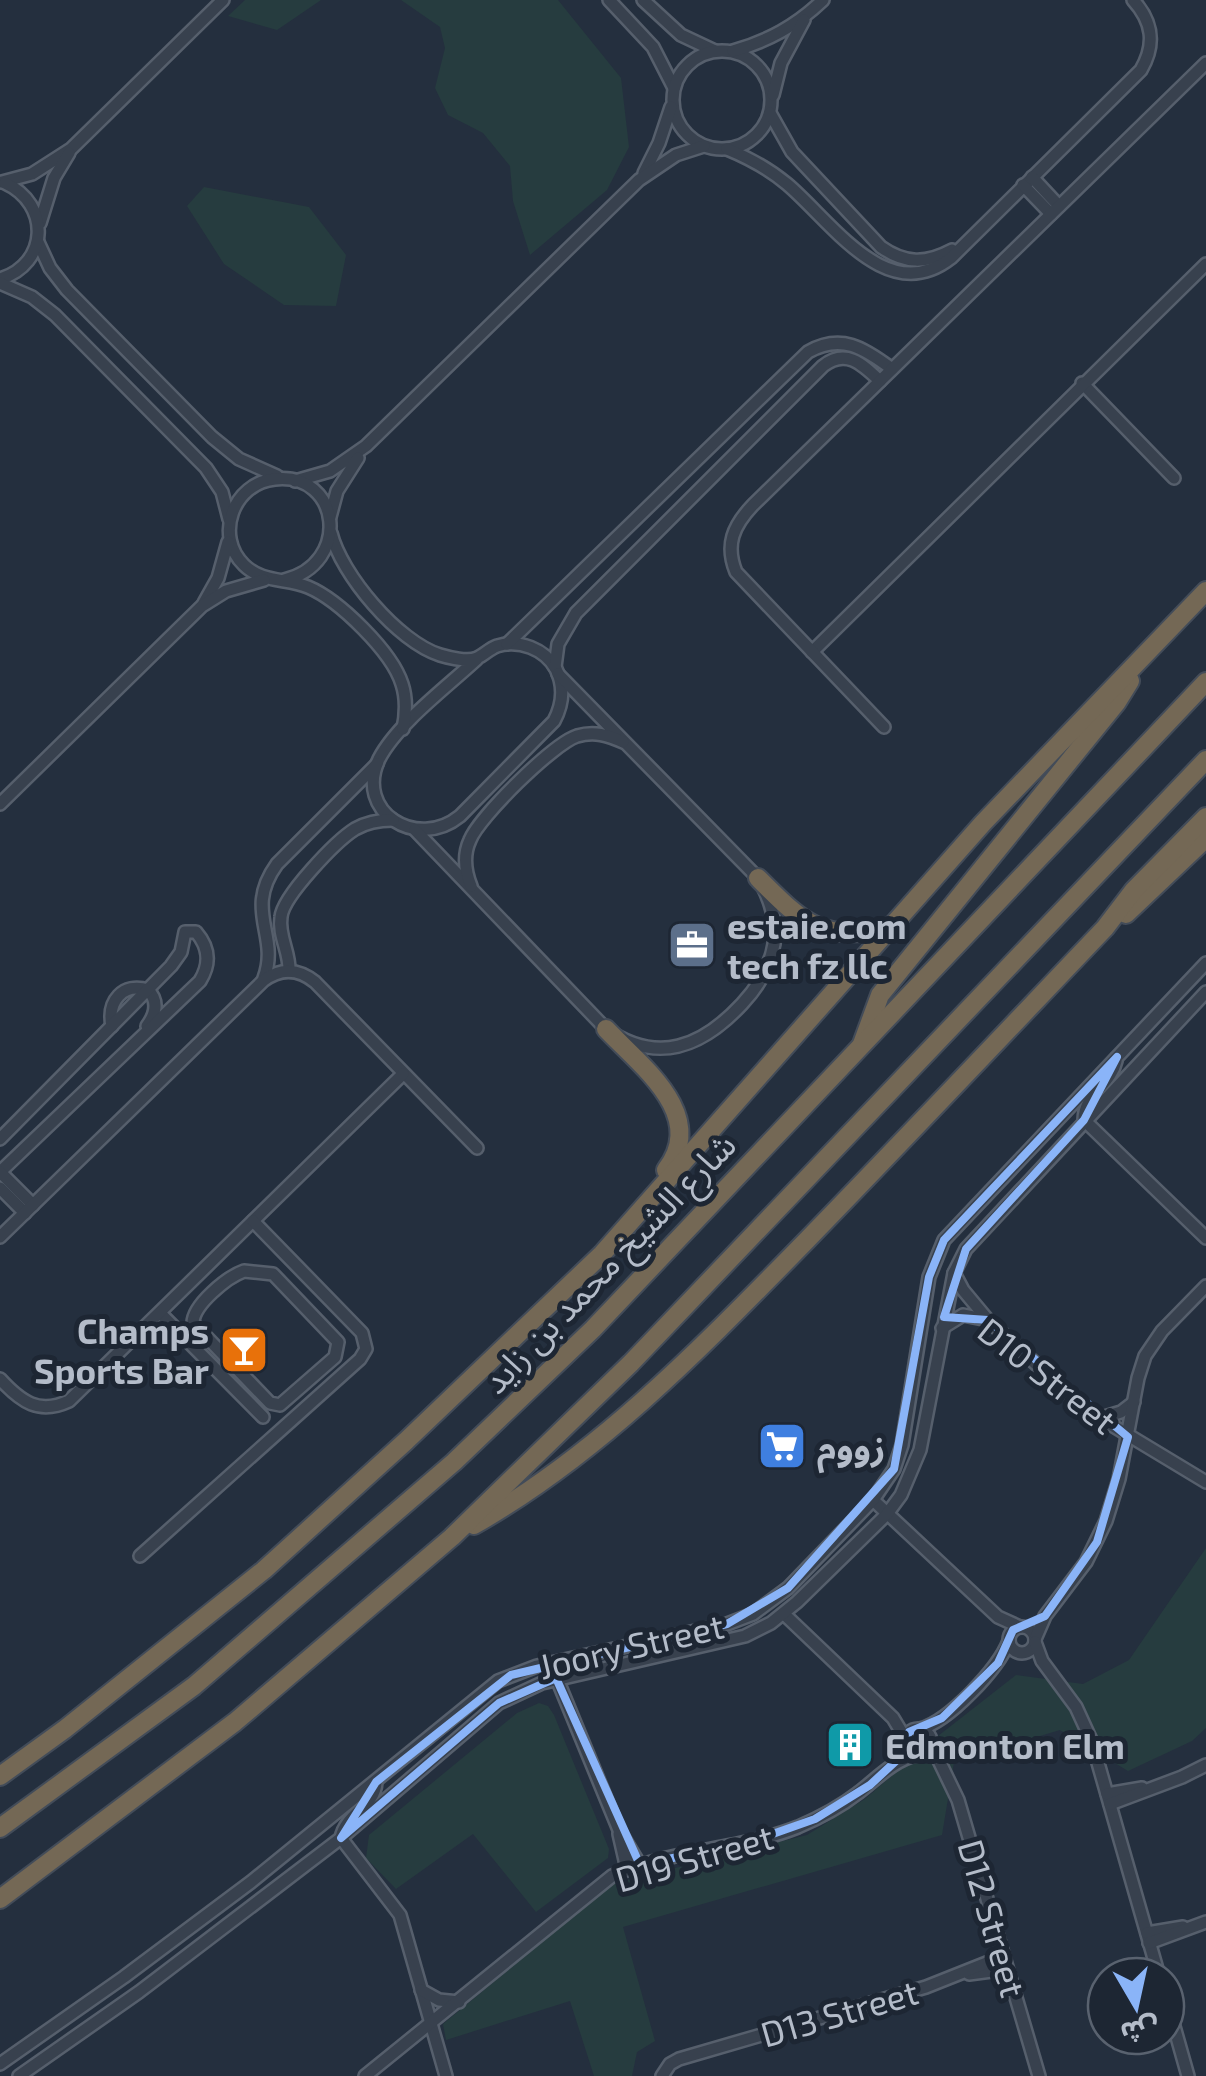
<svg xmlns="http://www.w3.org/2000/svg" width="1206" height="2076" font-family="'Exo 2','Noto Sans Arabic',sans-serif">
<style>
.green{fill:#263c3f}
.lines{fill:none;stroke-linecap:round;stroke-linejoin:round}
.minor-casing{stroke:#565f6c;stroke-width:16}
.highway-casing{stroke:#434c59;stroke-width:22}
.minor{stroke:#38414e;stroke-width:11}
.highway{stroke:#746855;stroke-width:18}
.marked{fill:none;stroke:#8ab4f8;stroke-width:8;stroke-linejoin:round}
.labels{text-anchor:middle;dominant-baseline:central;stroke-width:10;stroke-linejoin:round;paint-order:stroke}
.poi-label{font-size:35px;font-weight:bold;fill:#b4bcc9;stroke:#1d2633;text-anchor:start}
.street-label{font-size:35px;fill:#b4bcc9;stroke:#1d2633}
</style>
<rect width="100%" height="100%" fill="#242f3e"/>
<g class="green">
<polygon points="245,0 321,0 277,30 228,16"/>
<polygon points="401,0 558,0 621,78 629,147 607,190 530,255 513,201 510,166 483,133 448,115 435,88 445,48 440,27"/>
<polygon points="204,187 309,207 346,255 336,306 284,305 224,264 187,206"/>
<polygon points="1206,1548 1206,1728 1192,1741 1128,1771 1060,1730 954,1762 942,1835 623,1927 655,2041 637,2052 632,2076 594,2076 570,2001 446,2040 443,2024 612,1884 807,1835 865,1799 938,1736 1016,1675 1083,1684 1129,1660"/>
<polygon points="539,1703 548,1706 554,1715 609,1849 608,1858 536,1912 473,1834 396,1889 366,1858 369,1835 517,1713"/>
</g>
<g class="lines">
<g class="minor-casing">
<g id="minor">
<polyline points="609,0 653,47 674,88"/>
<polyline points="643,0 681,35 715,51"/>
<circle cx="722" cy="100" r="49"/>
<path d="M733,51C768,41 796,26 823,0"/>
<polyline points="773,95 781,63 804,20"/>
<path d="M770,113L792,152L881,247C905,264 926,264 952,250"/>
<path d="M727,149C749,158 769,169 787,184C832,222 887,308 951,258L1141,70C1156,44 1153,22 1133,0"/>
<polyline points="644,173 659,143 671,107"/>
<polyline points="1032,177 1059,206"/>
<polyline points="2,182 32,174 71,149 223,0"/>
<polyline points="1023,185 1051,214"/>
<polyline points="40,223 54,178 69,153"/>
<polyline points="38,242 50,268 67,290 212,437 239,459 277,476"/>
<path d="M0,279C49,264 51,204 5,183"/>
<polyline points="0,283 32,297 55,315 206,468 222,492 229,519"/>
<polyline points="1082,383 1174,478"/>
<polyline points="295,481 330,471 366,446 639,180 676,155 704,146"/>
<polyline points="330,517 337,491 358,458"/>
<path d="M331,533C341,574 398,642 440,655C450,658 468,662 477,658C484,655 489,649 497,646C519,639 545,649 556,669C565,687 563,704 554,721L460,816C417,851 354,812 379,759C397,724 448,686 477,659"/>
<path d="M284,580C352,564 341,472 275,479C233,483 214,536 244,565C262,583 286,578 308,587C339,600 392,652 402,684C407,699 406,714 403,729"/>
<polyline points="204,603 218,578 228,542"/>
<path d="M507,644L808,352C841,333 864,348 892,369"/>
<polyline points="812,652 1206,264"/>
<path d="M555,667L558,644L576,613L823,366C846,348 862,364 880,381"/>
<path d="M884,727L736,572C725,545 733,526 753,505L1206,63"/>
<polyline points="0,804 202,606 226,591 264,580"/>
<path d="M415,830L606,1029C658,1065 702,1047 742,1004C758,987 770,968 774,944C777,920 770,898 758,878L558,674"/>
<path d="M471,886C465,871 463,855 470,840C479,817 553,744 577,736C594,731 608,735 623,742"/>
<path d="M289,971C290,952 278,936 281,917C283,896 336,841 355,829C367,822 379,820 393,820"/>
<path d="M264,978C280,935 243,911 277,864L377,764"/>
<path d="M112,1026C107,1001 123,982 148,990C159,1001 156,1014 147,1026"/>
<path d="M1116,1061C1111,1084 1084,1095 1084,1120L1206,1238"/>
<path d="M0,1139L171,966L181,952L185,932H196C209,947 211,963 200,981L0,1172"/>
<polyline points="0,1172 33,1205"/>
<polyline points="0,1188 25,1213"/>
<path d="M0,1237L263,981C280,968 298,968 315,982L477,1148"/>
<path d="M244,1271L273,1274L338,1342L335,1357L280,1405L270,1403L193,1323C193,1305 227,1277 244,1271Z"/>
<polyline points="954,1273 963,1290 988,1320"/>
<polyline points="160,1313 263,1417"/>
<polyline points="942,1328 963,1315 988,1320 1085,1409 1206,1482"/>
<path d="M0,1379C21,1402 39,1415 69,1401L403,1074"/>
<polyline points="1098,1419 1121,1412 1134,1402"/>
<polyline points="873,1500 998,1617 1020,1627"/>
<polyline points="140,1556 360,1359 366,1349 362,1333 253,1221"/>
<polyline points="784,1614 893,1718 905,1738"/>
<circle cx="1022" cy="1640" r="13"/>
<polyline points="1035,1639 1045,1616 1086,1562 1106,1521 1119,1479 1138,1378 1145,1356 1162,1331 1206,1286"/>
<polyline points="1035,1642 1042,1661 1076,1707 1092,1742 1159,1976"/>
<polyline points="557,1679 619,1830 640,1865"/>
<circle cx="918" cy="1742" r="13"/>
<path d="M920,1729C949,1721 998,1669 1009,1641"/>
<polyline points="931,1744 958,1800 1039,2076"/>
<path d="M376,1782C375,1807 346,1813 341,1838L400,1915L446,2076"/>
<polyline points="1107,1794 1142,1788"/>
<polyline points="1110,1804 1182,1777 1206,1765"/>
<polyline points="619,1834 627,1869"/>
<polyline points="1147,1933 1183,1927"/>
<polyline points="1149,1943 1206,1922"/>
<polyline points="969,1974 1007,1969"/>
<polyline points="421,1990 439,2000 459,2002"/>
<polyline points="1166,1998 1188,2076"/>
<polyline points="0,2064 124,1977 251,1882 498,1681 537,1666 727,1624 753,1614 788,1588 873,1500 894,1469 902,1445 929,1277 944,1240 1206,963"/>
<polyline points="19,2076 139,1992 341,1838 499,1703 542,1683 745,1636 771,1623 797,1602 887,1514 901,1495 920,1450 954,1273 966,1249 1206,992"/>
<path d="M365,2076L612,1876C670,1849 738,1851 798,1827C819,1818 840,1807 858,1793C877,1779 892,1761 916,1755"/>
<polyline points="662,2076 670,2064 679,2059 926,1987 1004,1956"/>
</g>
</g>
<g class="highway-casing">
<g id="highway">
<path d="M758,878C804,924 822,943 890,927"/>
<polyline points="1126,914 1206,838"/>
<path d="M606,1029C642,1067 708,1115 666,1170"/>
<polyline points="862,1044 880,995 1117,702 1130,681"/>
<path d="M474,1525C602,1452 704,1345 807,1240C907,1137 1006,1032 1105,928L1134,890L1206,817"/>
<polyline points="0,1776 65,1729 264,1570 406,1441 602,1254 983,823 1206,591"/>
<polyline points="0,1828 194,1686 454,1462 593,1329 1206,682"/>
<polyline points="0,1899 235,1722 452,1537 631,1363 1206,760"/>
</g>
</g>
<use href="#minor" class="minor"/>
<use href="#highway" class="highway"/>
</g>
<path class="marked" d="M1117,1057L1084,1120L966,1249L944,1317L988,1320L1128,1437L1097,1542L1045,1616L1013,1630L998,1663L942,1718L909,1732L897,1760L870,1785L815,1819L753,1841L640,1865L556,1678L499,1703L341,1838L376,1782L511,1675L727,1624L788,1588L894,1469L929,1277L944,1240Z"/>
<defs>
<g id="office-square" transform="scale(2.5)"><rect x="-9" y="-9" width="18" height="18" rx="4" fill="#5c6f8a" stroke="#1d2633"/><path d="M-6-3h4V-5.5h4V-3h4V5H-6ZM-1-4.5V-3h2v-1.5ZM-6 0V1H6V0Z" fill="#fff"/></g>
<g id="bar-square" transform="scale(2.5)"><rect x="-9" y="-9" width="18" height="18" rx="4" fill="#e8710a" stroke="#1d2633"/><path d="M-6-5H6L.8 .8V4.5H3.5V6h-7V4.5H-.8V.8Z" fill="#fff"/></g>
<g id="supermarket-square" transform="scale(2.5)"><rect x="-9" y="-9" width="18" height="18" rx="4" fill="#3f7fe0" stroke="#1d2633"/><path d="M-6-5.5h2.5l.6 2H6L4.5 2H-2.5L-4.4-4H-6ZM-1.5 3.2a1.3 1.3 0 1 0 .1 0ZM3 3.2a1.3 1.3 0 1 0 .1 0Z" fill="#fff"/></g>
<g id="building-square" transform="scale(2.5)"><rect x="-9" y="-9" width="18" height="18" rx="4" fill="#0f9aa8" stroke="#1d2633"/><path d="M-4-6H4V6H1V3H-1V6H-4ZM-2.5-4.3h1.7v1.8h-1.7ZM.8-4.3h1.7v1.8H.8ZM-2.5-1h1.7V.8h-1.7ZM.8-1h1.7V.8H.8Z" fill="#fff"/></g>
</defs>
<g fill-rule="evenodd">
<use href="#office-square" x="692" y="945"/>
<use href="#bar-square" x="244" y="1350"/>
<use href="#supermarket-square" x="782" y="1446"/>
<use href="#building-square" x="850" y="1745"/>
</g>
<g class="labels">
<g class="poi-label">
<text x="727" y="925">estaie.com<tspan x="727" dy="40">tech fz llc</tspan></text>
<text x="209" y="1330" text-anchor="end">Champs<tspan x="209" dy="40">Sports Bar</tspan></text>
<text x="817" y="1446">زووم</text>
<text x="885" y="1745">Edmonton Elm</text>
</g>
<g class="street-label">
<text transform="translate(608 1262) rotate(-46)">شارع الشيخ محمد بن زايد</text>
<text transform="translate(1048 1375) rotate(38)">D10 Street</text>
<text transform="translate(631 1645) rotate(-13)">Joory Street</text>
<text transform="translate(694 1857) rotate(-16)">D19 Street</text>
<text transform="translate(993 1918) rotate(74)">D12 Street</text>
<text transform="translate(839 2012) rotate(-16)">D13 Street</text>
</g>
</g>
<g transform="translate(1136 2006) rotate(171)"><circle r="48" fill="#1d2633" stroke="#59626f" stroke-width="2.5"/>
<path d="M0-8L18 38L0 25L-18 38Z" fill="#8ab4f8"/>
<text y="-15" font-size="28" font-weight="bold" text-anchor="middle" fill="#b4bcc9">ش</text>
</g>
</svg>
